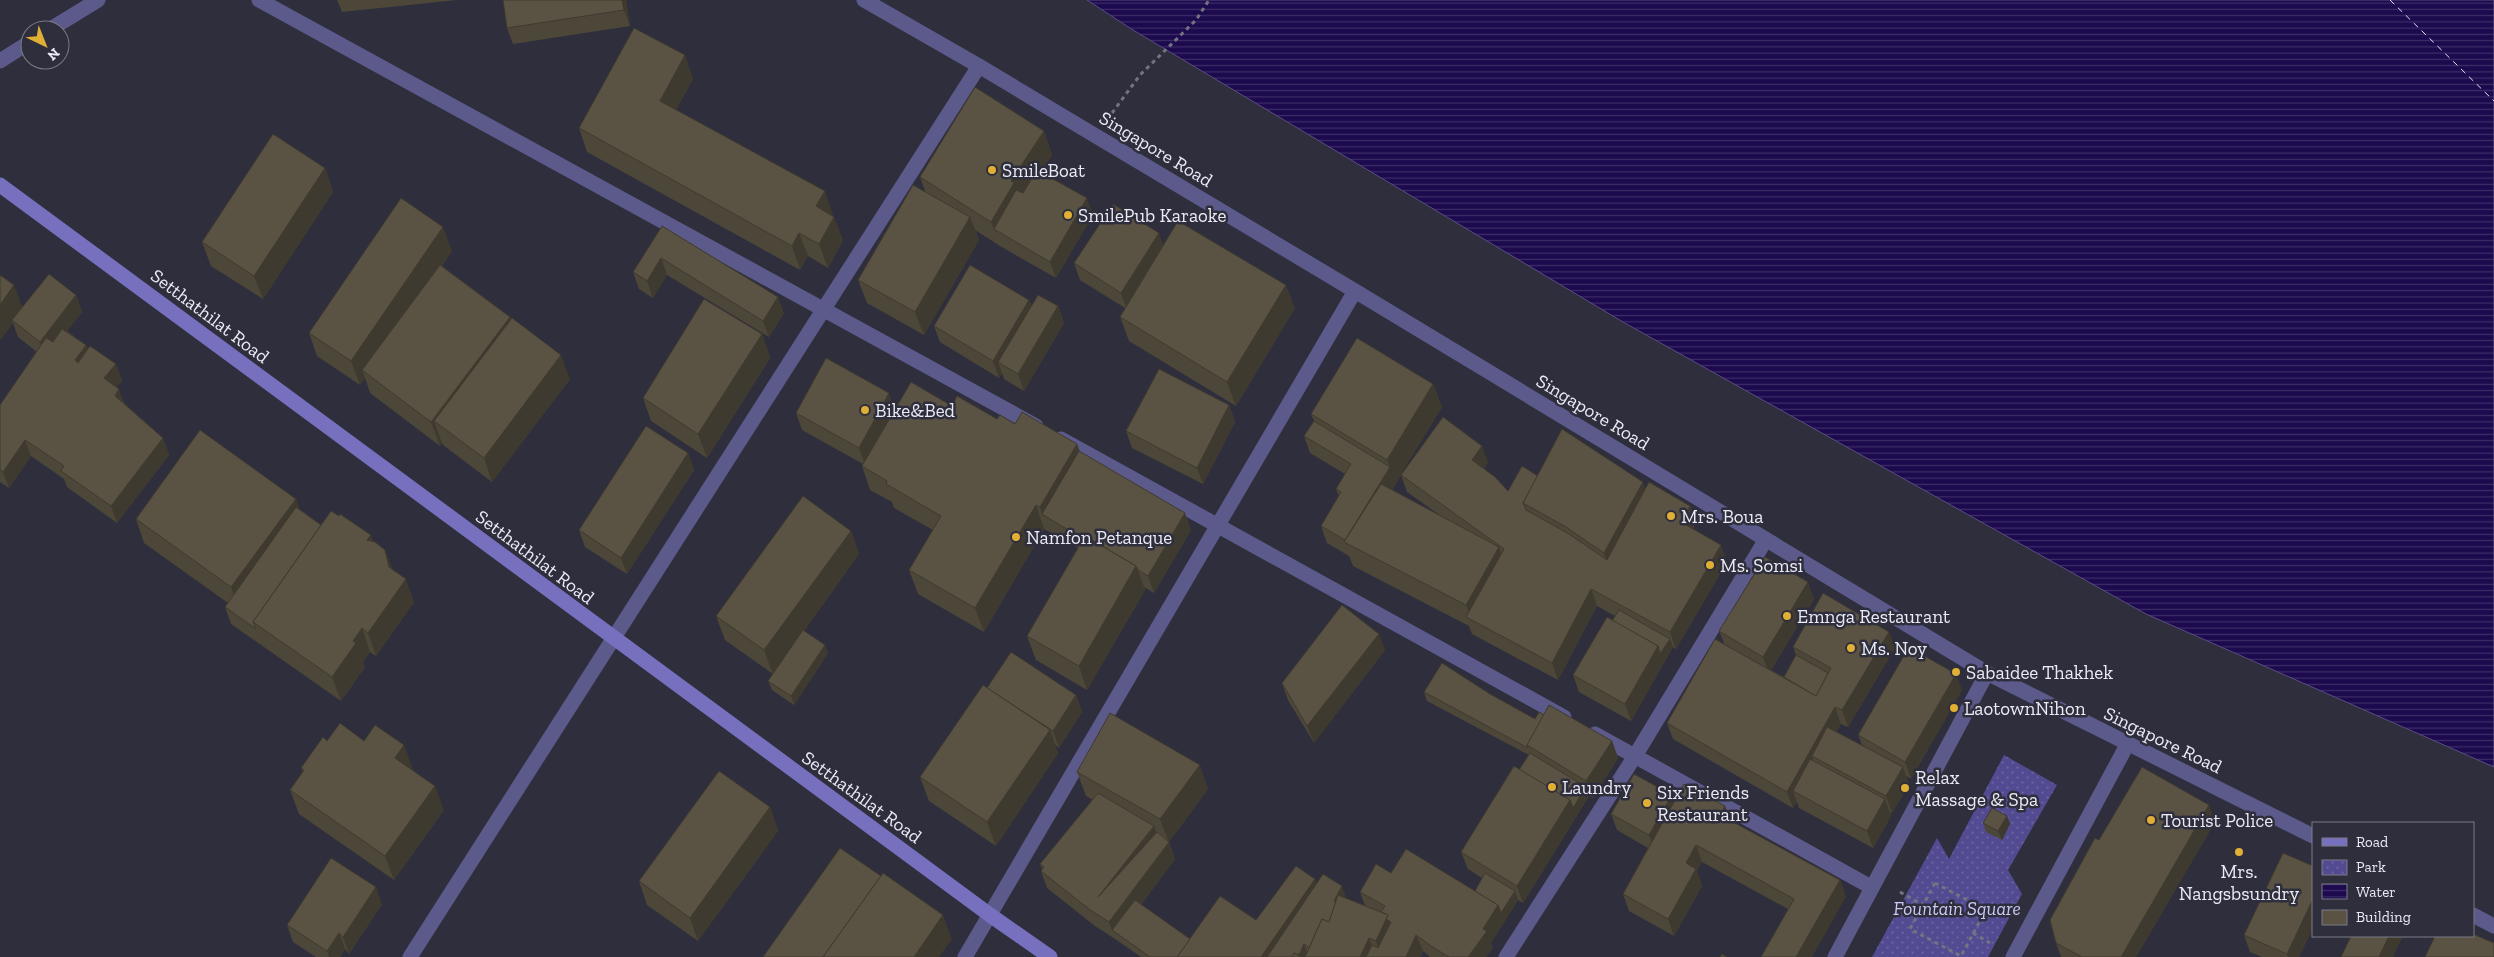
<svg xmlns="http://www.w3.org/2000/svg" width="2494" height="957" font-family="'Zilla Slab',serif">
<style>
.park{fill:url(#park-dots)}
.water{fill:url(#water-rules);stroke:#5a4d80}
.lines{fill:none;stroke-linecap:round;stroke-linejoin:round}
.ferry{stroke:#e1e1f6;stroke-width:1;stroke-dasharray:6 5;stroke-linecap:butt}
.path{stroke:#747481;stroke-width:3;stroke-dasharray:4 4;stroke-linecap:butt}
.street{stroke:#5c5a8b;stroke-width:15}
.secondary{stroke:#7670be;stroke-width:15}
.wall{fill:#4d473a;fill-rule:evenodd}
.shaded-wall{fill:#3f3a2f}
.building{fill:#5a5343;stroke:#3f3a2f}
.poi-dot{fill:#e1af34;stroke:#2e2e3d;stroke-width:2}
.labels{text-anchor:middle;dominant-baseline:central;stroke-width:5;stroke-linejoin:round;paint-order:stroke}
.street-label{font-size:19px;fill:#ebebf5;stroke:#2e2e3d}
.poi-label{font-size:19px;fill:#ebebf5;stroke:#2e2e3d;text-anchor:start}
.park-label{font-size:19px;font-style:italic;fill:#cacaf4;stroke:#2e2e3d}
</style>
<defs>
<pattern id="park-dots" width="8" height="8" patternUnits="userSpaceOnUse" patternTransform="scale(1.25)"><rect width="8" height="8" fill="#524b91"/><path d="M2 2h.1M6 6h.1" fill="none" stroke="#6b65a1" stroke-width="1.8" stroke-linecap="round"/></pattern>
<pattern id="water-rules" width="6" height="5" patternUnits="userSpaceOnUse" patternTransform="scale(1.25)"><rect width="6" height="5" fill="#1c094e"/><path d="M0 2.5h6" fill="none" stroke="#3d2d68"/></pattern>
</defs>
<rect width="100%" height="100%" fill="#2e2e3d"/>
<polygon class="park" points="2004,755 2057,785 2008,870 2022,894 1988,957 1872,957 1937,838 1949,859"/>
<polygon class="water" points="1087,0 2494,0 2494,767 2146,614 1623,322 1133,30"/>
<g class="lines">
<polyline class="ferry" points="2390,0 2494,101"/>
<g class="path">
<polyline points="1112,113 1140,75 1196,20 1209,0"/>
<polygon points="1935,883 1986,910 1961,956 1910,929"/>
<polyline points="1900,892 1923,905"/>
<polyline points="1973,933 1990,943"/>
</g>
<g class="street">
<polyline points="259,0 1036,426"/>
<polyline points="864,0 979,66 1355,291 1987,673 2313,836"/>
<polyline points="49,30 98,0"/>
<polyline points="0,61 30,42"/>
<polyline points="1061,439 1564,717"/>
<polyline points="1595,734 1871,887"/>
<polyline points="2473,915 2494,926"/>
<polyline points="410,957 979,66"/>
<polyline points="965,957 1355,291"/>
<polyline points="1506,957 1635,756 1765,541"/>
<polyline points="1835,957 1987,673"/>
<polyline points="2013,957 2127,745"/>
</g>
<polyline class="secondary" points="0,185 990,915 1050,957"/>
</g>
<g class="wall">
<polygon points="337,0 457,0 342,12"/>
<polygon points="626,0 630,26 513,44 507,28"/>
<polygon points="693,79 676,110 833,215 833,216 843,240 828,268 808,256 800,270 587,152 579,128"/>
<polygon points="1044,131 1052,155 1041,172 1093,215 1056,278 1000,246 975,230 979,240 924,335 867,303 858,280 925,191 920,177"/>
<polygon points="325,168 333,192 263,299 211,266 202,242"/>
<polygon points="662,226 784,313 769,337 667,275 653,298 639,289 633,272"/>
<polygon points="1164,245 1295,308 1236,406 1129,341 1120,317 1125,308 1080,280 1074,263"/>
<polygon points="452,251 442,266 510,317 511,319 570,379 492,482 443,445 442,443 440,446 370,393 365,378 360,385 317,356 309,333"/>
<polygon points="0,275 22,307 76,295 82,312 67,331 86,345 88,349 116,364 122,381 116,387 125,404 163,438 169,455 117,523 67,487 64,479 31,456 9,488 0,482 0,405 37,352 18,337 13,323 0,340"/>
<polygon points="1029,300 1032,306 1058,306 1064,323 1024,391 1004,379 1002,373 999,378 940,342 934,326"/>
<polygon points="762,334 770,358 707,458 651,421 643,398"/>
<path d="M1433,384L1442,407L1402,472L1488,462L1484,468L1508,491L1538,476L1645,489L1690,506L1696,523L1693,529L1727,562L1676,649L1673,647L1631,721L1579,692L1573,675L1615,616L1597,606L1558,680L1472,634L1469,626L1353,566L1349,556L1327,543L1321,526L1339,496L1336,489L1345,474L1310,453L1304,436L1314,421L1311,414ZM1401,475L1407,492L1441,516L1392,490Z"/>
<polygon points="1229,405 1235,422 1203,484 1132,448 1126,431"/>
<polygon points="952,406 997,419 1015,424 1077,444 1079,451 1191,530 1154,593 1144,587 1145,590 1087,690 1036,660 1027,636 1078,548 1044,529 984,632 918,594 909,570 933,530 894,508 892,502 870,490 862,466 863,464 802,430 796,413 895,409"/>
<polygon points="688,453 694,470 627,574 585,547 579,530"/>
<polygon points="296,499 299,509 321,525 374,542 385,550 392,569 414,602 376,656 370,652 363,662 365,667 341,701 231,624 225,607 228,603 144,543 136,519"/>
<polygon points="851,531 859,554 804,631 828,653 794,705 772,690 768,681 773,674 725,640 716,616"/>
<polygon points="1814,599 1771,670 1784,677 1796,655 1793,647 1889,632 1895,648 1848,727 1841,724 1836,732 1862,745 1858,735 1962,690 1911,779 1906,776 1909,784 1892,813 1890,812 1891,816 1873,848 1799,808 1797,802 1793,808 1673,739 1667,723 1724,643 1719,631"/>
<polygon points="1385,650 1314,743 1288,700 1282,683"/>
<polygon points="988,688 1076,695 1082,712 1059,748 1055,745 1058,753 996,846 929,801 920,777"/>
<polygon points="1424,692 1490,694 1535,719 1544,715 1612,741 1618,758 1593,798 1589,796 1523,903 1518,900 1491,943 1493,948 1486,957 1430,957 1423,951 1420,957 1141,957 1115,939 1095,926 1047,888 1041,871 1042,869 1040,864 1093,800 1086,796 1077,772 1208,789 1169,842 1175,859 1141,905 1190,939 1256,920 1316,883 1347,899 1365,906 1360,892 1391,873 1475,891 1482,878 1468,869 1461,852 1519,770 1529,755 1427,701"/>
<polygon points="327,741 413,769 412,770 444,810 394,880 299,814 290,790 303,772 301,768"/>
<polygon points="1674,802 1725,806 1730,820 1840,880 1846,897 1788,909 1702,862 1697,871 1702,886 1674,936 1629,911 1623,894 1648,848 1617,830 1611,814"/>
<polygon points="770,807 778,831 698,941 647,905 639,881"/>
<polygon points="2007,816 2010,824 2002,840 1986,832 1983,823"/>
<polygon points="2215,822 2136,957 2061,957 2056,943 2099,840"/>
<polygon points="382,904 349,954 345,949 340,957 316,957 293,942 287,925"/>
<polygon points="2313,928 2299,957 2262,957 2250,952 2244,935"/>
</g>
<g class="shaded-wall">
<polygon points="622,0 626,0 630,26 624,10"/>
<polygon points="685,55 693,79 668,124 660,101"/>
<polygon points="1044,131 1052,155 1021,202 994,229 991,222 1011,181"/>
<polygon points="325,168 333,192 263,299 254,276"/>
<polygon points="825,191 833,215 825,230 816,206"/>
<polygon points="1087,198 1093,215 1056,278 1050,262"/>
<polygon points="834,217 843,240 828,268 819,244"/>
<polygon points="970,217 979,240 924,335 915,312"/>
<polygon points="443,227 452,251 367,374 362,370 365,378 360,385 351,361"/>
<polygon points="799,233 808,256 800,270 792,246"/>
<polygon points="1159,233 1165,250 1127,310 1121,293"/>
<polygon points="661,258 667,275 653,298 647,281"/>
<polygon points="14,285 23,309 12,320 13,323 0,340 0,305"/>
<polygon points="1286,285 1295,308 1236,406 1227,382"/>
<polygon points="76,295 82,312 46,359 40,342"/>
<polygon points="778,297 784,313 769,337 763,321"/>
<polygon points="1029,300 1036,317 998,362 1002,373 999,378 993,361"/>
<polygon points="1058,306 1064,323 1024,391 1018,374"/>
<polygon points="510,317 518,341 434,421 442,443 440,446 431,422"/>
<polygon points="762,334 770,358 707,458 698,434"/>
<polygon points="86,345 92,362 81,377 75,360"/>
<polygon points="561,355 570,379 492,482 484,458"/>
<polygon points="116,364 122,381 110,395 104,378"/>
<polygon points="1433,384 1442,407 1356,549 1345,540 1390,467 1387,460"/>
<polygon points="119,389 125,406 115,396"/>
<polygon points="889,393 895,410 865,465 859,448"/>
<polygon points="1229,405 1235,422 1203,484 1197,468"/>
<polygon points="163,438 169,455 117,523 111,506"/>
<polygon points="25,440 31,456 9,488 3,472"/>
<polygon points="1077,444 1086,468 1042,514 1040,507"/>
<polygon points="1482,446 1488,462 1478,476 1472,460"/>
<polygon points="688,453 694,470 627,574 621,558"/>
<polygon points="1643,482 1651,505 1613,577 1604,553"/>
<polygon points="296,499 304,522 240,611 231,587"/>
<polygon points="1036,505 1044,529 984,632 975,608"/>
<polygon points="1690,506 1696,523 1687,538 1681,522"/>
<polygon points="1185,513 1191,530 1154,593 1148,576"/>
<polygon points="851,531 859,554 773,674 764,650"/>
<polygon points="371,535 380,558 367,540"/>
<polygon points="1721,545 1727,562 1676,649 1670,632"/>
<polygon points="1499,547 1507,571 1472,620 1466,605"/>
<polygon points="385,550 394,573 406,579 414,602 376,656 368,633 389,567"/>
<polygon points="1136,566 1145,590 1087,690 1079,666"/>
<polygon points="1808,582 1814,599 1769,674 1763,657"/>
<polygon points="1591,589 1597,606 1558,680 1552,663"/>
<polygon points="362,628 370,652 363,662 365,667 341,701 332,677 353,641"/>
<polygon points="1889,632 1895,648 1848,727 1842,710"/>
<polygon points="1379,634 1385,650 1314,743 1307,726"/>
<polygon points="1670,639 1673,647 1631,721 1625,704 1658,646"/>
<polygon points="825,645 828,653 794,705 791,696"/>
<polygon points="1956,674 1962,690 1911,779 1905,762"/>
<polygon points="1076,695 1082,712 1059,748 1053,731"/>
<polygon points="1835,707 1841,724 1820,760 1812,756 1816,768 1793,791 1797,802 1793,808 1787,792"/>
<polygon points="1050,730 1058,753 996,846 987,822"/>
<polygon points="1612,741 1618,758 1593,798 1586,781"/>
<polygon points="404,745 413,769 404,781 395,758"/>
<polygon points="1200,765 1208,789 1169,842 1175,859 1119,935 1112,930 1109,922 1169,843 1160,819"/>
<polygon points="1903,767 1909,784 1892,813 1886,796"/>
<polygon points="435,786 444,810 394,880 385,856"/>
<polygon points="1586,787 1589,796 1523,903 1517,886 1570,800"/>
<polygon points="1672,795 1678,812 1655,852 1649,835"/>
<polygon points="1885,799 1891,816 1873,848 1867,831"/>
<polygon points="2209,805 2215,822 2136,957 2121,957"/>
<polygon points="1725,806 1731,823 1720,815"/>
<polygon points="770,807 778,831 698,941 690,918"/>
<polygon points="2007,816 2010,824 2002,840 1998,831"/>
<polygon points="1154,826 1160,842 1098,897"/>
<polygon points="1696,845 1702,862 1697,871 1702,886 1674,936 1668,919 1686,863"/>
<polygon points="1315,879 1321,896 1279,957 1261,957"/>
<polygon points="1840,880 1846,897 1812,957 1796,957"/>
<polygon points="1342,886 1348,902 1328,924 1334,901"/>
<polygon points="376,887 382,904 349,954 343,937"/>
<polygon points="1515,891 1518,900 1491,943 1493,948 1486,957 1468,957 1483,929 1498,905"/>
<polygon points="2313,899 2313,928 2299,957 2288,957 2287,954"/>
<polygon points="943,915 952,939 939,957 914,957"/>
<polygon points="1388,915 1397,939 1381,957 1376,941"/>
<polygon points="339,933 345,949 340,957 329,957 327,951"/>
<polygon points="1416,935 1423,951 1420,957 1406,957"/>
<polygon points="2389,936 2403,936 2393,957 2379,957"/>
<polygon points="1369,938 1376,957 1360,957"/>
<polygon points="1304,944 1308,957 1298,957"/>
</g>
<g class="building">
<polygon points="503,0 622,0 624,10 507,28"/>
<polygon points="634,28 685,55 660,101 825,191 816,206 834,217 819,244 799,233 792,246 579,128"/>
<polygon points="975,87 1044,131 1011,181 1014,183 991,222 920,177"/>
<polygon points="273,134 325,168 254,276 202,242"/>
<polygon points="1037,170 1087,198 1050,262 994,229 1016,190 1023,193"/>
<polygon points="913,185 970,217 915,312 858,280"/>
<polygon points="401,198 443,227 351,361 309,333"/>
<polygon points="1113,204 1159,233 1121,293 1074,263"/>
<polygon points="1178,221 1286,285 1227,382 1120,317"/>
<polygon points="662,226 778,297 763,321 661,258 647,281 633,272"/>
<polygon points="440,265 510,317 431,422 362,370"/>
<polygon points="970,265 1029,300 993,361 934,326"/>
<polygon points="49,274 76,295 40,342 12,320"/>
<polygon points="0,275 14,285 0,305"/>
<polygon points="1038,295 1058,306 1018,374 998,362"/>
<polygon points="704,299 762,334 698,434 643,398"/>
<polygon points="512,318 561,355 484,458 434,421"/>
<polygon points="62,329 86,345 75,360 78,363 90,346 116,364 104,378 119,389 115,396 163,438 111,506 61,471 64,466 25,440 3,472 0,470 0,405 46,338 53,342"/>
<polygon points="1357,338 1433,384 1387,460 1311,414"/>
<polygon points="826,358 889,393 859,448 796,413"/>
<polygon points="1159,369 1229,405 1197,468 1126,431"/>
<polygon points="911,382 952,406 957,396 997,419 1000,415 1015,424 1022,412 1077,444 1040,507 1036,505 975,608 909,570 941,516 886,484 887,481 862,466"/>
<polygon points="1443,417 1482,446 1472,460 1495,477 1508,491 1522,466 1538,476 1523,503 1526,510 1569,534 1607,560 1649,482 1690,506 1681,522 1721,545 1670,632 1591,589 1552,663 1466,617 1504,549 1401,475"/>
<polygon points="1314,421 1390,467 1345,540 1321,526 1341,492 1336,489 1351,464 1304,436"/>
<polygon points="646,426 688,453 621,558 579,530"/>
<polygon points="1562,429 1643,482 1604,553 1566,527 1523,503"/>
<polygon points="200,430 296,499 231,587 136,519"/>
<polygon points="1079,451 1185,513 1148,576 1138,570 1136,566 1085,536 1083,539 1042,514"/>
<polygon points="1381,484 1499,547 1466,605 1344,542"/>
<polygon points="803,496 851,531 764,650 716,616"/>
<polygon points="296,507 321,525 253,622 256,629 225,607"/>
<polygon points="331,511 339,516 340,514 371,535 367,540 375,542 385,550 389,567 406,579 368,633 362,628 353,641 356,643 332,677 253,622"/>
<polygon points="1085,536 1136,566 1079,666 1027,636"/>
<polygon points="1765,557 1808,582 1763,657 1719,631"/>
<polygon points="1823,593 1889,632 1842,710 1835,707 1787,792 1667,723 1715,639 1816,696 1831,668 1793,647"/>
<polygon points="1342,605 1379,634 1307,726 1282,683"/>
<polygon points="1619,610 1670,639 1660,654 1658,646 1612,621"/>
<polygon points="1607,617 1658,646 1625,704 1573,675"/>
<polygon points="803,630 825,645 791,696 768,681"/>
<polygon points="1909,647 1956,674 1905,762 1858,735"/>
<polygon points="1011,652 1076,695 1053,731 987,688"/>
<polygon points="1796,655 1828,673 1816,696 1784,677"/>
<polygon points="1442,663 1490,694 1535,719 1539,712 1544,715 1527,745 1528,748 1424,692"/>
<polygon points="983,685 1050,730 987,822 920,777"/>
<polygon points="1549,705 1612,741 1586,781 1527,745"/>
<polygon points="1110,713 1200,765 1160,819 1077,772"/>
<polygon points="340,723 364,741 375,725 404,745 395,758 435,786 385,856 290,790 304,770 301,768 323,737 327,741"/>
<polygon points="1827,727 1903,767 1886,796 1812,756"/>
<polygon points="1530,753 1586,787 1573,808 1570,800 1519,770"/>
<polygon points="1810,759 1885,799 1867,831 1793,791"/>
<polygon points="1514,766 1570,800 1517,886 1461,852"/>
<polygon points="2142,767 2209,805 2121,957 2082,957 2056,943 2050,920 2095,838 2099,840"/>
<polygon points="719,771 770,807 690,918 639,881"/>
<polygon points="1634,774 1672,795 1649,835 1611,814"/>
<polygon points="1684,784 1725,806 1720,815 1840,880 1796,957 1761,957 1794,899 1696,845 1686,863 1696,869 1668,919 1623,894"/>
<polygon points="1098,793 1154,826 1098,897 1157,832 1169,842 1109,922 1089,909 1041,871 1044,867 1040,864"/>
<polygon points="1992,808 2007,816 1998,831 1983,823"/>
<polygon points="840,848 881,876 823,957 763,957"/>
<polygon points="1406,849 1498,905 1483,929 1487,931 1468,957 1449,957 1434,948 1416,935 1406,957 1366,957 1372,945 1378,948 1391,922 1386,919 1388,915 1381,912 1385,906 1360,892 1376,864 1391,873"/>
<polygon points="2283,853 2313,866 2313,899 2287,954 2244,935"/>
<polygon points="331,858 376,887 343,937 339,933 327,951 287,925"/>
<polygon points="1296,866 1315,879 1261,957 1177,957 1220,896 1256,920"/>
<polygon points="883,873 943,915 914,957 823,957"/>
<polygon points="1485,873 1515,891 1501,913 1498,905 1475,891"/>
<polygon points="1323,874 1342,886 1334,901 1336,902 1329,922 1322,919 1309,948 1304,944 1299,955 1294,953 1292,957 1267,957"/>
<polygon points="1338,895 1388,915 1376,941 1369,938 1360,957 1305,957 1322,919 1329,922"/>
<polygon points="1135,900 1190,939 1177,957 1150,957 1112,930"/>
<polygon points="2473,934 2494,943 2494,957 2425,957 2435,936 2473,936"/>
<polygon points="2351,936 2389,936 2379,957 2341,957"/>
<polygon points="1294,953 1302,957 1292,957"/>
<polygon points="1722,954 1727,957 1720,957"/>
</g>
<g class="poi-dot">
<circle cx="992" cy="170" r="5"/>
<circle cx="1068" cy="215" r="5"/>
<circle cx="865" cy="410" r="5"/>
<circle cx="1671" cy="516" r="5"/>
<circle cx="1016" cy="537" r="5"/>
<circle cx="1710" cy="565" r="5"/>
<circle cx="1787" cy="616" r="5"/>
<circle cx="1851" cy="648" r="5"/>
<circle cx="1956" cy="672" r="5"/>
<circle cx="1954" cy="708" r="5"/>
<circle cx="1552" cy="787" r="5"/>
<circle cx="1905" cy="788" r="5"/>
<circle cx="1647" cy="803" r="5"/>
<circle cx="2151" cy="820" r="5"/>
<circle cx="2239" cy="852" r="5"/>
</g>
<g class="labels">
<g class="street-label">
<text transform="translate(1156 149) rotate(31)">Singapore Road</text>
<text transform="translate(210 316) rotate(37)">Setthathilat Road</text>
<text transform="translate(1593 412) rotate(31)">Singapore Road</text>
<text transform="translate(535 557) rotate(37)">Setthathilat Road</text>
<text transform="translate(2163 740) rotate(26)">Singapore Road</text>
<text transform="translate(862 797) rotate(36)">Setthathilat Road</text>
</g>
<g class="poi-label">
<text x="1002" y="170">SmileBoat</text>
<text x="1078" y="215">SmilePub Karaoke</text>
<text x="875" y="410">Bike&amp;Bed</text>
<text x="1681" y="516">Mrs. Boua</text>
<text x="1026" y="537">Namfon Petanque</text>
<text x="1720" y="565">Ms. Somsi</text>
<text x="1797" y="616">Emnga Restaurant</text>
<text x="1861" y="648">Ms. Noy</text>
<text x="1966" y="672">Sabaidee Thakhek</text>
<text x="1964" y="708">LaotownNihon</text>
<text x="1915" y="777">Relax<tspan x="1915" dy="22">Massage &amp; Spa</tspan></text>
<text x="1562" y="787">Laundry</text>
<text x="1657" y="792">Six Friends<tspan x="1657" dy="22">Restaurant</tspan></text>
<text x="2161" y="820">Tourist Police</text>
<text x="2239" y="871" text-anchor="middle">Mrs.<tspan x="2239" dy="22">Nangsbsundry</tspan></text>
</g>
<g class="park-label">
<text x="1957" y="908">Fountain Square</text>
</g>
</g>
<rect x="2312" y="822" width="162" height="115" fill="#2e2e3d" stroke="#7a7a87"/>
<rect x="2322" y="838" width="25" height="8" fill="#7670be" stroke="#7a7a87"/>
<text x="2356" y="847" font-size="15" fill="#ebebf5">Road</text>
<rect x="2322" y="860" width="25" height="15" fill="url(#park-dots)" stroke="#7a7a87"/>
<text x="2356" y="872" font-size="15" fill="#ebebf5">Park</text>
<rect x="2322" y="884" width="25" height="15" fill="url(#water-rules)" stroke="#7a7a87"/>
<text x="2356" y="897" font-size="15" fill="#ebebf5">Water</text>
<rect x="2322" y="910" width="25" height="15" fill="#5a5343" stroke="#7a7a87"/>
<text x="2356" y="922" font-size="15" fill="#ebebf5">Building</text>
<g transform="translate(45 45) rotate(137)"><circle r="24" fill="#2e2e3d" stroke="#7a7a87"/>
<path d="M0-4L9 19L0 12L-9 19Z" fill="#e1af34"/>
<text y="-8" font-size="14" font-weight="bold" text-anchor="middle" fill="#ebebf5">N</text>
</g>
</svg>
